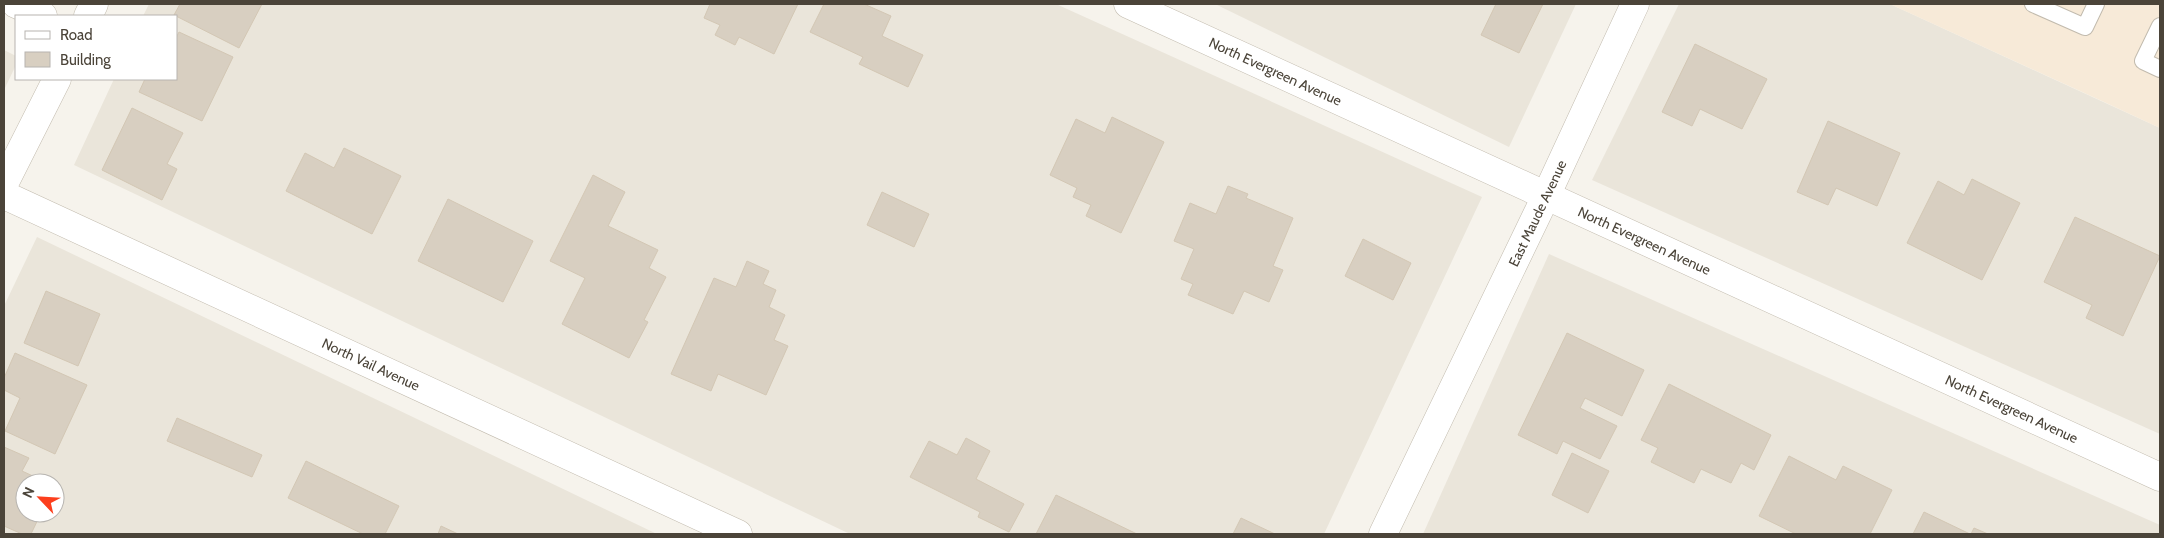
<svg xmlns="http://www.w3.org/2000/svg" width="2164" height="538" font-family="Cabin,sans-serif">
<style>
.residential{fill:#eae5da;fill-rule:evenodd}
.commercial{fill:#f7ead8}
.building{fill:#d8cfc1;stroke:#d3c7b4}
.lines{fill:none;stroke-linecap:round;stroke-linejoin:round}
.lane-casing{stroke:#c2bbae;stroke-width:18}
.street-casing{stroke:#c2bbae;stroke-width:29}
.lane{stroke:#fff;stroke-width:16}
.street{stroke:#fff;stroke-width:28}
.labels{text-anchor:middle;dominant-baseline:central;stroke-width:5;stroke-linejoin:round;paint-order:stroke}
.street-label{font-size:14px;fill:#4b4439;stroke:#fff}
</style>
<rect width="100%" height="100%" fill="#f6f3ec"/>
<g class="residential">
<polygon points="149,4 1056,4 1482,197 1324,534 850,534 74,165 114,79 176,79 176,16 143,16"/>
<polygon points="1215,4 1576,4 1509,147"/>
<polygon points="1679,4 1890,4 2160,128 2160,434 1592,180"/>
<polygon points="4,50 16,56 16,65 4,90"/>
<path d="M37,237L657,534H4V306ZM25,483H55V513H25Z"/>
<polygon points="1549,254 2160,525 2160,534 1423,534"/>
</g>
<polygon class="commercial" points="1890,4 2160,4 2160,128 2102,101"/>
<g class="building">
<polygon points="180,4 262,4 239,48 174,15"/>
<polygon points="710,4 798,4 774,54 739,37 735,45 715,35 720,25 704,18"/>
<polygon points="824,4 864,4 891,16 882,36 923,55 908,87 859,64 863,57 810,32"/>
<polygon points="1496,4 1543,4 1519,53 1481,35"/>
<polygon points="179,32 233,57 202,121 139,92 145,79 176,79 176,38"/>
<polygon points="1695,44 1767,79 1742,129 1700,109 1692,126 1662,112"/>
<polygon points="132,108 183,133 167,164 177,169 162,200 102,170"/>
<polygon points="1112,117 1164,142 1121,233 1086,216 1091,205 1073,197 1077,188 1050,175 1076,119 1105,133"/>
<polygon points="1828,121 1900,153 1877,206 1836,188 1828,205 1797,192"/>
<polygon points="344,148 401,176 372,234 286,191 305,153 334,168"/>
<polygon points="593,175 625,192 608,226 658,250 649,268 666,277 644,320 648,322 629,358 562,324 585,278 550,261"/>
<polygon points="1972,179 2020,203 1982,280 1907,243 1938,181 1964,195"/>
<polygon points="1228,186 1248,194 1246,198 1293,218 1273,266 1283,270 1269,302 1244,291 1233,314 1188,295 1193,284 1181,279 1194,249 1174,241 1190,203 1216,214"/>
<polygon points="882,192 929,214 914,247 867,225"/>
<polygon points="448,199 533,241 503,302 418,261"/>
<polygon points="2075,217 2160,256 2123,336 2086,318 2092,305 2044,282"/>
<polygon points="1363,239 1411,263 1393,300 1345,276"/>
<polygon points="747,261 769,271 763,284 776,290 769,307 785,315 774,340 788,346 766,395 718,374 711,391 671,374 714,278 736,287"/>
<polygon points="46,291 100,314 78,366 24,343"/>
<polygon points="1567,333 1644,370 1622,416 1585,398 1580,408 1617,426 1600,459 1563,441 1557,454 1518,435"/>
<polygon points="15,353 87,385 55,454 5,431 20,398 4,390 4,378"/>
<polygon points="1669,384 1771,435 1754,470 1741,463 1731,483 1701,469 1694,483 1651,462 1658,448 1641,440"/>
<polygon points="177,418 262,455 252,477 167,441"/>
<polygon points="966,438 990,451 976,479 1024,504 1009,532 978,517 980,512 910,477 929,441 957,455"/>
<polygon points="4,447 29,458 22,471 35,477 33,483 25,483 25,513 41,513 31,534 22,534 4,526"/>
<polygon points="1572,453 1609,471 1588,513 1552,495"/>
<polygon points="1789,456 1836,480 1843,466 1892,490 1870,534 1796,534 1759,516"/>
<polygon points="306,461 399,506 385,534 363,534 288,498"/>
<polygon points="1056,495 1137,534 1036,534"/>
<polygon points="1924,512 1970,534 1913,534"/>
<polygon points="1241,518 1275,534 1233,534"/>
<polygon points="441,526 458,534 438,534"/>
<polygon points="1974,528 1988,534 1971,534"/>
</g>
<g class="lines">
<g class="lane-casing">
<g id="lane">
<polyline points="2033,4 2085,27 2096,4"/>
<polyline points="2160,26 2143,61 2160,69"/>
</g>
</g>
<g class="street-casing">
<g id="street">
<polyline points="16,4 43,16"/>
<path id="s1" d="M1128,4L2160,477"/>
<polyline points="88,16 94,4"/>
<polyline points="4,184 57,79"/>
<path id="s2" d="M4,195L738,534"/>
<path id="s3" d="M1383,534L1546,196L1635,4"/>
</g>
</g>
<use href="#lane" class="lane"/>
<use href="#street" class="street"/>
</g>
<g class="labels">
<g class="street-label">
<text stroke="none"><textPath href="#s1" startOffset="162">North Evergreen Avenue</textPath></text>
<text stroke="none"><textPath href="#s3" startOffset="356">East Maude Avenue</textPath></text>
<text stroke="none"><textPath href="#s1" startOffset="568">North Evergreen Avenue</textPath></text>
<text stroke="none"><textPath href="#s2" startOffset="404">North Vail Avenue</textPath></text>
<text stroke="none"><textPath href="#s1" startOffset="972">North Evergreen Avenue</textPath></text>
</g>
</g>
<rect width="2164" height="538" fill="none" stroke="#4b4439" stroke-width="10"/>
<rect x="15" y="15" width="162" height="65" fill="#ffffff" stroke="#b7b4b0"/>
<rect x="25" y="31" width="25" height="8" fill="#ffffff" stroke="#b7b4b0"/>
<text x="60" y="40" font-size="15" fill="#4b4439">Road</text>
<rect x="25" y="52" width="25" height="15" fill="#d8cfc1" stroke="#b7b4b0"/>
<text x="60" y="65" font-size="15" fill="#4b4439">Building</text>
<g transform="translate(40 498) rotate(295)"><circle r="24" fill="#ffffff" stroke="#b7b4b0"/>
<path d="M0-4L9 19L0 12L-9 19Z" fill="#fc3f1d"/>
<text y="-8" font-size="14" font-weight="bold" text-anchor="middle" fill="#4b4439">N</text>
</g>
</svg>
